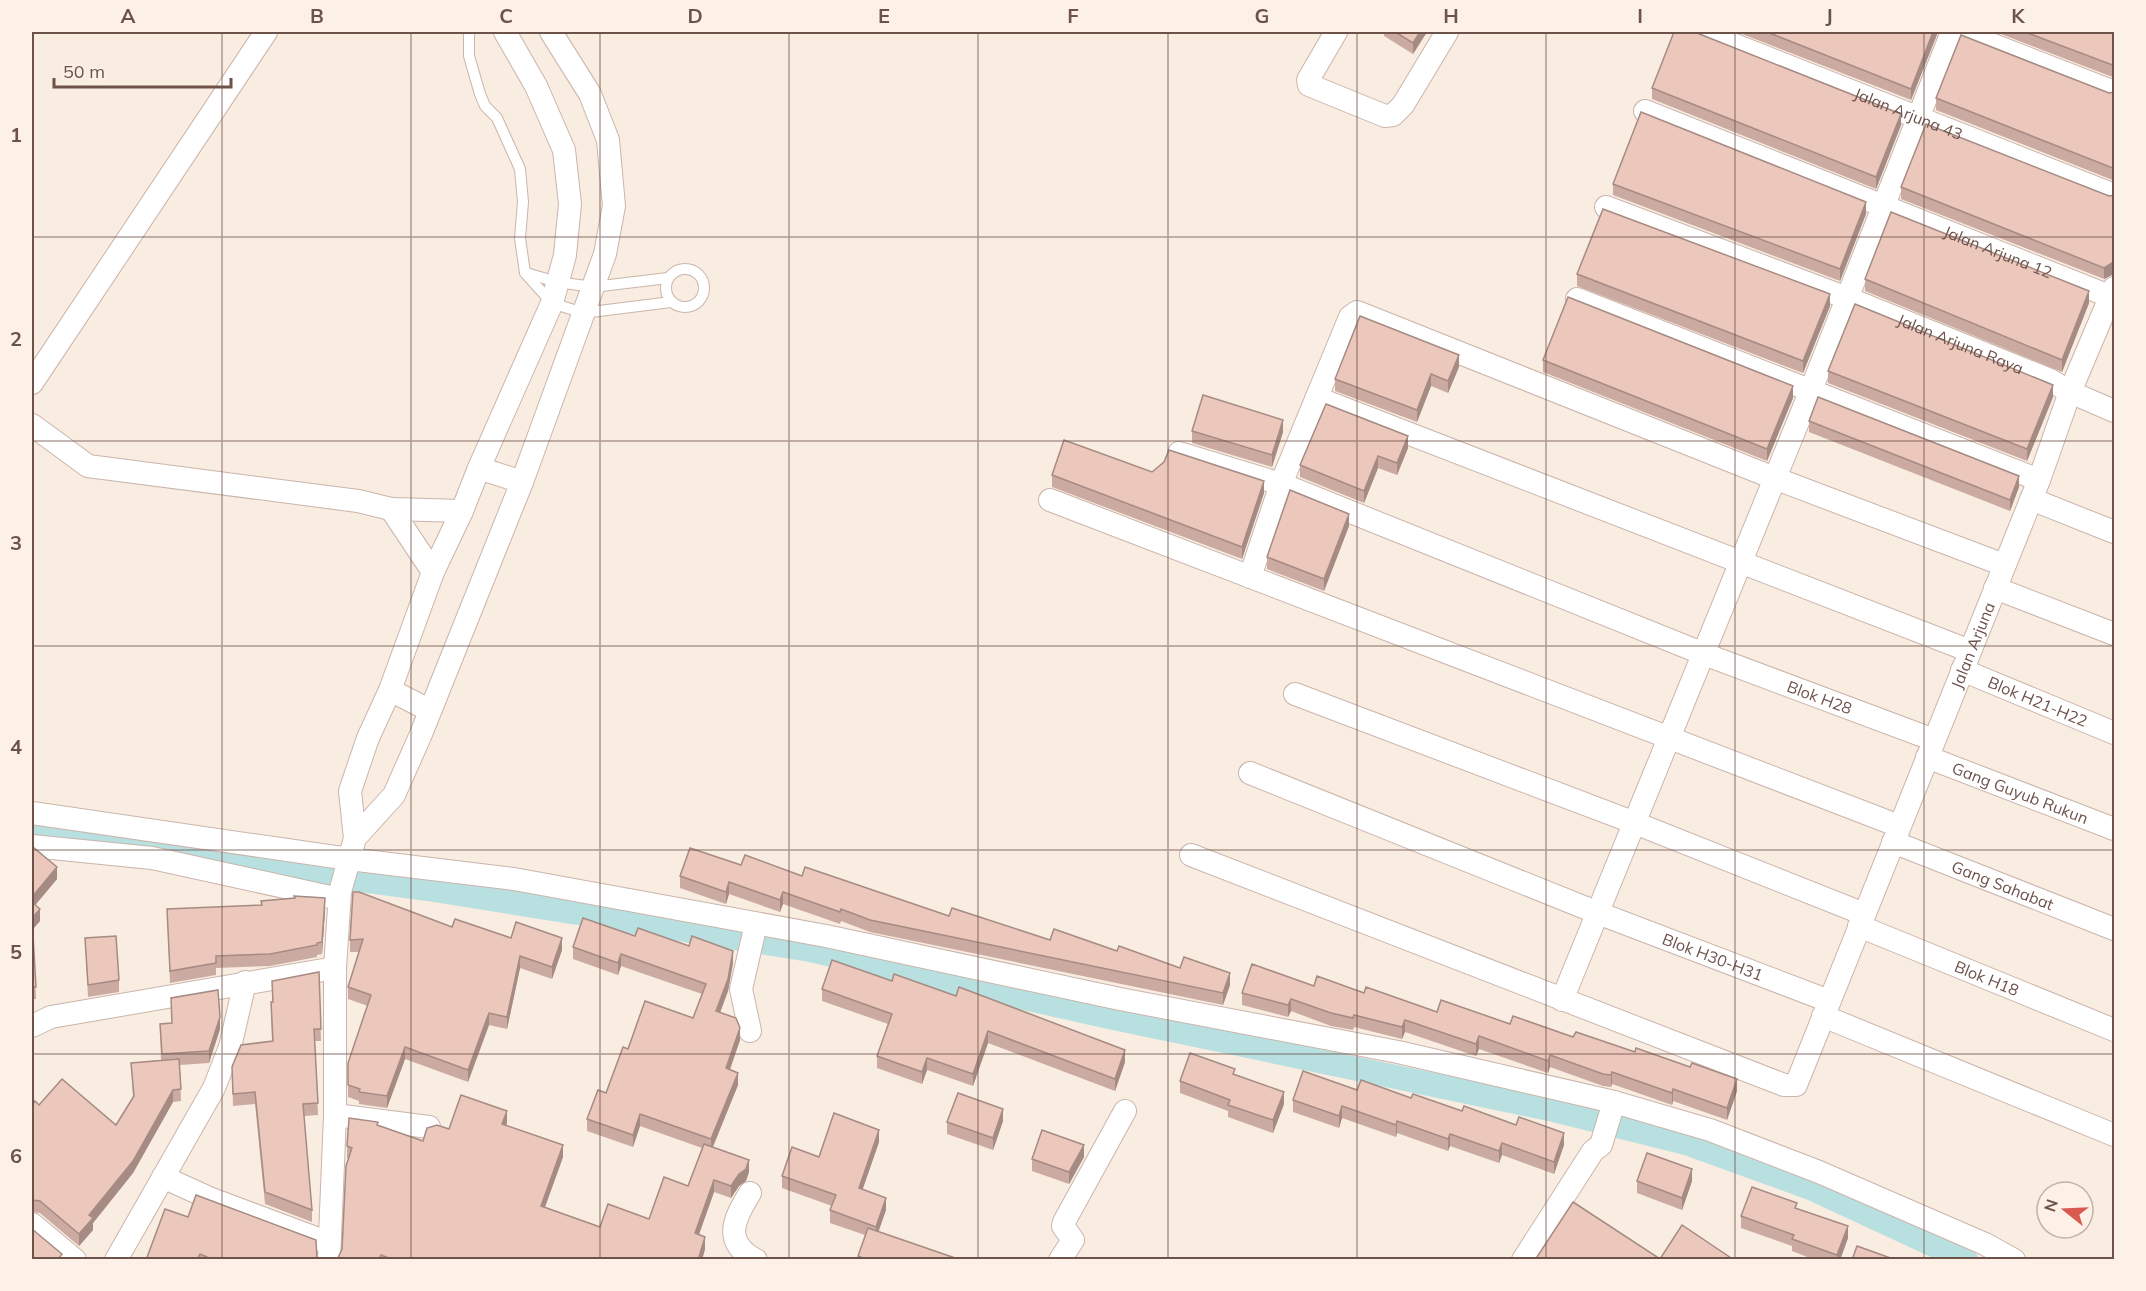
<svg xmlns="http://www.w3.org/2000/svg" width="2146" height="1291" font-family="Mulish,sans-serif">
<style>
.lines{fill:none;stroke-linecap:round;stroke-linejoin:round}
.canal{stroke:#b8e0e0;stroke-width:24}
.service-casing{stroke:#cab5ac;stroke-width:12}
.minor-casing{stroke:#cab5ac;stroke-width:24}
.service{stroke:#fff;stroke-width:10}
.minor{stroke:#fff;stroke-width:22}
.wall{fill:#cbaba1}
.shaded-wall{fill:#a58b83}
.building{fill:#ecc7bb;stroke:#a58b83;stroke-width:1.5}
.grid{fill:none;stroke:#6d524a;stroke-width:1.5;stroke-opacity:0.55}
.labels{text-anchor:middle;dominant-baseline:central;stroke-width:4.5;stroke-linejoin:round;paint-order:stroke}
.street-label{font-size:16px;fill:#6d524a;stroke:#fdf0e6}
.neatline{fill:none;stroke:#6d524a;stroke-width:2}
.grid-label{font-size:20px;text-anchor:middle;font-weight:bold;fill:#6d524a}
</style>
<rect width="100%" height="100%" fill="#f9ece1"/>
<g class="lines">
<polyline class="canal" points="32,826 109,836 278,869 428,889 810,950 1109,1017 1554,1110 1686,1143 1813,1189 1966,1260"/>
<g class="service-casing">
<g id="service">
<polyline points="469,32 469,56 480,94 485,106 497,118 520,169 523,202 520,238 525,273 552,303 583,313 671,302"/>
<circle cx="685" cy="288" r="19"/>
<polyline points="526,273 557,282 593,287 668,278"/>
</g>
</g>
<g class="minor-casing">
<g id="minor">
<polyline points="1336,32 1308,80 1309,85 1385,116 1393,115 1403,105 1447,32"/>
<path id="s1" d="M1702,32L2114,195"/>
<polyline points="1960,32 2114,92"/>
<path id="s2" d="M1645,111L2114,298"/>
<path id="s3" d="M1606,207L1847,298L2050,380L2070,392L2114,411"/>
<polyline points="1577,299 2039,480"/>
<polyline points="32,383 266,32"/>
<polyline points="1317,398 1970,651"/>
<polyline points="32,425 88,466 358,501 391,509 462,511"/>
<path id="s4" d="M1179,453L1281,484L1704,654L1934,740"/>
<polyline points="479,468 522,482"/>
<polyline points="2031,499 2114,532"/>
<polyline points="1050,500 1899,826"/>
<polyline points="391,509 433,572"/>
<polyline points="1250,577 1281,484 1350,317 1357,312 1774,478 2004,565"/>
<polyline points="1995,588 2114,634"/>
<path id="s5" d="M1962,670L2114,733"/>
<polyline points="390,690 429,710"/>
<polyline points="1295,694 1635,823 1864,914"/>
<path id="s6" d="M1927,757L2114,829"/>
<path id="s7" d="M1250,773L1598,913L1829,1001"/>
<polyline points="32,813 349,859 514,879 826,936 1120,999 1398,1052 1614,1102 1710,1130 1819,1172 1985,1244 2014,1260"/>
<polyline points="355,838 394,795 421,734 522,482 605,254 614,206 608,140 590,94 551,32"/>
<path id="s8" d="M1893,842L2114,929"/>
<polyline points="32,846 152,858 339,899"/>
<path id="s9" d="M1191,855L1784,1085H1796L2039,480L2070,392L2114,288"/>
<path id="s10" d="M1859,926L2114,1030"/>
<polyline points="1562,1000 1811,390 1952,32"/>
<polyline points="1823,1016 2114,1135"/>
<polyline points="32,1026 51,1017 335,968"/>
<polyline points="750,1031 741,989 756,924"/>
<polyline points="335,1115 429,1127"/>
<polyline points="163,1177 209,1198 329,1243"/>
<path d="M750,1193C734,1219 722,1242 756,1260"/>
<polyline points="32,1224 75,1260"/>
<polyline points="116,1260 214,1088 230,1047 245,982"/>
<polyline points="329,1260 335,1115 335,968 340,892 355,838 350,791 368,738 390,690 433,572 462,511 479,468 552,303 565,255 570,204 564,150 536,86 505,32"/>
<polyline points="1060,1260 1073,1240 1063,1226 1064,1222 1125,1111"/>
<polyline points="1523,1260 1593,1151 1601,1145 1614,1102"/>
</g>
</g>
<use href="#service" class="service"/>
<use href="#minor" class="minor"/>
</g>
<g class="wall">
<polygon points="1384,32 1427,32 1413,54 1384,36"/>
<polygon points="1737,32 1938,32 1911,100"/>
<polygon points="1996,32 2115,32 2115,78"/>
<polygon points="1697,33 1901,125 1876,189 1652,99 1652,88"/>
<polygon points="2115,92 2115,181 1936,110 1936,98"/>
<polygon points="1613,184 1866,214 1840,281 1613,195"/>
<polygon points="1901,187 2109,196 2115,195 2115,275 2112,275 2104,279 1901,199"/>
<polygon points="1577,274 1830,306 1803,373 1577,286"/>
<polygon points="1865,279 2089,303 2062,372 1865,291"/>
<polygon points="1543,360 1793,398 1767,461 1543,372"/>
<polygon points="1459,367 1448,393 1431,386 1417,422 1335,391 1335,379"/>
<polygon points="1828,371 2053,397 2027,461 1828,383"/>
<polygon points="1809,421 2019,487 2010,511 1809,432"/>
<polygon points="1192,431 1283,432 1272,467 1192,443"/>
<polygon points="1408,448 1397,475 1378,468 1364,503 1300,477 1300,465"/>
<polygon points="1164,462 1264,493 1242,559 1052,487 1052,475 1152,472"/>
<polygon points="1349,526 1324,591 1267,569 1267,557"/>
<polygon points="32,847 57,879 35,905 40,921 33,929 36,999 32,999"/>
<polygon points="741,865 802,876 949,916 1050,940 1117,951 1180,968 1230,985 1223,1005 870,932 841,921 840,924 783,904 780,912 729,894 726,904 680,888 680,876"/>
<polygon points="261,905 325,910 322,954 317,955 317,957 270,966 216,968 216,975 170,983 167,909"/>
<polygon points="452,927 511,938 562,950 552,979 520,968 507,1029 489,1025 468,1082 405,1059 387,1108 359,1104 359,1101 348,1097 348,1063 368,1006 348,999 348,987 360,952 350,952 350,940"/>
<polygon points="635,936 733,963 728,991 720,1013 740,1040 730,1070 738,1085 713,1147 749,1172 746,1181 739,1186 731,1198 714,1192 699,1235 705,1249 702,1260 338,1260 342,1249 348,1159 347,1158 347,1146 378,1125 423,1141 449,1129 507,1123 506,1125 563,1157 545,1207 600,1227 649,1219 688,1186 702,1148 640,1126 633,1147 587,1131 587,1119 606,1093 628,1049 693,1018 702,994 621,966 618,975 573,959 573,947"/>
<polygon points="85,938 119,980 119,992 88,997"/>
<polygon points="319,972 321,1041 315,1041 318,1115 304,1116 312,1210 312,1222 265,1204 255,1104 233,1106 232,1067 272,1041 271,1014 271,1002 273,1002 272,981"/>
<polygon points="1314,986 1364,993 1437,1012 1510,1024 1573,1037 1737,1091 1727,1120 1673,1101 1672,1105 1612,1084 1611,1087 1603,1086 1550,1067 1548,1073 1479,1049 1476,1056 1405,1032 1402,1039 1354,1027 1353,1030 1331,1026 1291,1011 1288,1017 1242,1005 1242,993"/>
<polygon points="822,989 1125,1062 1115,1091 988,1043 973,1086 927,1070 922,1084 877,1068 877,1056 888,1024 822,1001"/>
<polygon points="171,998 220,1029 209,1063 180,1065 181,1101 173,1102 133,1173 93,1223 93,1230 79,1246 40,1213 32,1212 32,1105 39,1105 116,1125 133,1097 131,1063 161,1060 160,1024 172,1023"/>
<polygon points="1180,1081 1284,1104 1273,1133 1228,1117 1228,1111 1180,1093"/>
<polygon points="1357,1090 1411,1098 1462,1111 1564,1145 1554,1174 1502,1155 1499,1163 1450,1146 1448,1151 1397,1133 1396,1137 1342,1118 1339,1128 1293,1112 1293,1100"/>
<polygon points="1003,1121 993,1150 947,1134 947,1122"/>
<polygon points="879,1142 862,1190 886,1210 878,1231 961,1260 858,1260 858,1256 865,1235 830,1223 830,1210 832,1206 782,1188 782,1176 819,1157"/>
<polygon points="1084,1157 1069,1184 1032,1171 1032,1159"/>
<polygon points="1637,1181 1692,1181 1682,1210 1637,1193"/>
<polygon points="1797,1209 1848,1238 1840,1260 1815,1260 1792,1251 1792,1246 1741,1228 1741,1216"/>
<polygon points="188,1217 317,1260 146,1260"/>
</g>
<g class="shaded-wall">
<polygon points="1420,32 1427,32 1413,54 1413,43"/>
<polygon points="1933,32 1938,32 1911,100 1911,89"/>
<polygon points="1901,114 1901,125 1876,189 1876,177"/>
<polygon points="1866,202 1866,214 1840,281 1840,269"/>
<polygon points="2112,263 2112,275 2104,279 2104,268"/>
<polygon points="2089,291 2089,303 2062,372 2062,360"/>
<polygon points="1830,294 1830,306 1803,373 1803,361"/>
<polygon points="1459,355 1459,367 1448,393 1448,381"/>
<polygon points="1431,374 1431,386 1417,422 1417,410"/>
<polygon points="2053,385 2053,397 2027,461 2027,449"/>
<polygon points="1793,386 1793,398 1767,461 1767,449"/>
<polygon points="1283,420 1283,432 1272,467 1272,455"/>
<polygon points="1408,436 1408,448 1397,475 1397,463"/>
<polygon points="1378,456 1378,468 1364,503 1364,491"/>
<polygon points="2019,476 2019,487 2010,511 2010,500"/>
<polygon points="1264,481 1264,493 1242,559 1242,547"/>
<polygon points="1349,514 1349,526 1324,591 1324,579"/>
<polygon points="57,867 57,879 32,909 32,897"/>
<polygon points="729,882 729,894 726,904 726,892"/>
<polygon points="783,892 783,904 780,912 780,900"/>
<polygon points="325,898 325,910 322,954 322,942"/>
<polygon points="40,909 40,921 32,930 32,918"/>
<polygon points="562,938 562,950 552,979 552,967"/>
<polygon points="733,951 733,963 728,991 716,1023 716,1011"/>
<polygon points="621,954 621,966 618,975 618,963"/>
<polygon points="520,956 520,968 507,1029 507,1017"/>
<polygon points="1230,973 1230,985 1223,1005 1223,993"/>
<polygon points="1291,999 1291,1011 1288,1017 1288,1005"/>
<polygon points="489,1013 489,1025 468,1082 468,1070"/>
<polygon points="220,1017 220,1029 209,1063 209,1051"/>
<polygon points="1405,1020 1405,1032 1402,1039 1402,1027"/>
<polygon points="740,1028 740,1040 726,1080 726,1068"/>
<polygon points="988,1031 988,1043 973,1086 973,1074"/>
<polygon points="1479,1036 1479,1049 1476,1056 1476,1044"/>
<polygon points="405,1047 405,1059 387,1108 387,1096"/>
<polygon points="1125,1050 1125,1062 1115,1091 1115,1079"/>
<polygon points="1550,1055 1550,1067 1548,1073 1548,1061"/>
<polygon points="927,1058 927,1070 922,1084 922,1072"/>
<polygon points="1612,1072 1612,1084 1611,1087 1611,1075"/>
<polygon points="738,1073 738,1085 711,1151 711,1139"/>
<polygon points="1737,1079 1737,1091 1727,1120 1727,1108"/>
<polygon points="1673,1089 1673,1101 1672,1105 1672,1093"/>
<polygon points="173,1090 173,1102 133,1173 93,1223 93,1230 79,1246 79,1234 89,1215"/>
<polygon points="1284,1092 1284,1104 1273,1133 1273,1120"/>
<polygon points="1342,1106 1342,1118 1339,1128 1339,1116"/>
<polygon points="1003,1109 1003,1121 993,1150 993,1138"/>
<polygon points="507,1111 507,1123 502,1136 502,1124"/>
<polygon points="640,1114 640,1126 633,1147 633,1135"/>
<polygon points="1397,1121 1397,1133 1396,1137 1396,1125"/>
<polygon points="879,1130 879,1142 859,1200 859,1188"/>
<polygon points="1564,1133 1564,1145 1554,1174 1554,1162"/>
<polygon points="1450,1134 1450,1146 1448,1151 1448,1139"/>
<polygon points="1502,1143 1502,1155 1499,1163 1499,1151"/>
<polygon points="563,1145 563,1157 541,1218 541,1206"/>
<polygon points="1084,1145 1084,1157 1069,1184 1069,1172"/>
<polygon points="749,1160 749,1172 746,1181 739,1186 731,1198 731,1186"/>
<polygon points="1692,1169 1692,1181 1682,1210 1682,1198"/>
<polygon points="714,1180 714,1192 695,1245 695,1233"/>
<polygon points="886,1198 886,1210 876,1239 876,1227"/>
<polygon points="1848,1226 1848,1238 1840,1260 1837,1260 1837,1255"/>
<polygon points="705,1237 705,1249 702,1260 698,1260"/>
</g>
<g class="building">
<polygon points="1395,32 1420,32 1413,43"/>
<polygon points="1674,32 1696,32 1697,33 1901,114 1876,177 1652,88"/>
<polygon points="1767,32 1933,32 1911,89"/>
<polygon points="2025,32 2115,32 2115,66"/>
<polygon points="1961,35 2109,93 2115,92 2115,169 1936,98"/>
<polygon points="1641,112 1866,202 1840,269 1613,184"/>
<polygon points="1926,124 2109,196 2115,195 2115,263 2112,263 2104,268 1901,187"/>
<polygon points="1603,209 1830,294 1803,361 1577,274"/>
<polygon points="1891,212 2089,291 2062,360 1865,279"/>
<polygon points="1568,297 1793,386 1767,449 1543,360"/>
<polygon points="1855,304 2053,385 2027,449 1828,371"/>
<polygon points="1360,316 1459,355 1448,381 1431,374 1417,410 1335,379"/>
<polygon points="1203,395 1283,420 1272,455 1192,431"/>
<polygon points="1818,397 2019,476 2010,500 1809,421"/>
<polygon points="1326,404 1408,436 1397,463 1378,456 1364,491 1300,465"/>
<polygon points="1064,440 1152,472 1164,462 1169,450 1264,481 1242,547 1052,475"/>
<polygon points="1290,490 1349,514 1324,579 1267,557"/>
<polygon points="32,847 34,848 57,867 32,897"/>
<polygon points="690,848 741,865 745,855 802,876 805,867 949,916 952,908 1050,940 1054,929 1117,951 1119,946 1180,968 1184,957 1230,973 1223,993 870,920 841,909 840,912 783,892 780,900 729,882 726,892 723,891 680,876"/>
<polygon points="353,892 359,892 452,927 455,919 511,938 516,922 562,938 552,967 520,956 507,1017 489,1013 468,1070 405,1047 387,1096 359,1092 360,1089 348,1085 348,1063 371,995 348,987 363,939 350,940"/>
<polygon points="294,896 325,898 322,942 317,943 317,945 270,954 216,956 216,963 170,971 167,909 262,905 261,901 295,898"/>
<polygon points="32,902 40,909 32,918 36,987 32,987"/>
<polygon points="583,918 635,936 638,928 689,946 692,936 733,951 728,979 716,1011 736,1018 740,1028 726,1068 738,1073 711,1139 640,1114 633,1135 587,1119 598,1090 606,1093 623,1047 628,1049 645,1001 693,1018 706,984 621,954 618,963 573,947"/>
<polygon points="116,936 119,980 88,985 85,938"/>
<polygon points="832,960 892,981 894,974 956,996 959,987 1125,1050 1115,1079 988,1031 973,1074 927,1058 922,1072 877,1056 892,1014 822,989"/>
<polygon points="1252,964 1314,986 1317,976 1364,993 1366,987 1437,1012 1441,1000 1510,1024 1513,1016 1573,1037 1576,1032 1635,1052 1636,1048 1690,1067 1692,1063 1737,1079 1727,1108 1673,1089 1672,1093 1612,1072 1611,1075 1603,1074 1550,1055 1548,1061 1479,1036 1476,1044 1405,1020 1402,1027 1354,1015 1353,1018 1331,1013 1291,999 1288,1005 1242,993"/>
<polygon points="319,972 321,1029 314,1029 318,1103 303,1104 312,1210 265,1192 255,1092 233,1094 232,1067 241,1045 273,1041 271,1002 273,1002 272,981"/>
<polygon points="218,990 220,1017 209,1051 162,1054 160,1024 172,1023 171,998"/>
<polygon points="1190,1053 1235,1069 1233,1074 1284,1092 1273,1120 1228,1105 1230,1100 1180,1081"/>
<polygon points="179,1059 181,1089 173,1090 133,1161 89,1215 93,1218 79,1234 40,1201 32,1200 32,1105 35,1101 39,1105 62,1079 116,1125 134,1096 131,1063"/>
<polygon points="1303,1071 1357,1090 1361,1080 1411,1098 1413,1094 1462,1111 1464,1106 1516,1125 1519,1117 1564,1133 1554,1162 1502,1143 1499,1151 1450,1134 1448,1139 1397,1121 1396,1125 1342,1106 1339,1116 1293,1100"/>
<polygon points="958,1093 1003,1109 993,1138 947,1122"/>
<polygon points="461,1095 507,1111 502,1124 563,1145 541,1206 600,1227 608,1204 649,1219 664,1177 688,1186 704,1144 749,1160 746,1169 739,1174 731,1186 714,1180 695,1233 705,1237 698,1260 394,1260 381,1255 379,1260 342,1260 338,1258 342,1249 346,1166 352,1148 347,1146 349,1118 378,1122 377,1125 423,1141 427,1128 437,1125 449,1129"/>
<polygon points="834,1113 879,1130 859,1188 886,1198 876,1227 830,1210 836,1195 782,1176 792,1147 819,1157"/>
<polygon points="1042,1130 1084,1145 1069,1172 1032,1159"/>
<polygon points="1647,1153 1692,1169 1682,1198 1637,1181"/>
<polygon points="1752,1187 1797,1203 1795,1208 1848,1226 1837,1255 1792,1239 1794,1235 1741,1216"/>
<polygon points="196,1195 316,1240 317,1260 214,1260 200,1254 197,1260 146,1260 165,1209 188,1217"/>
<polygon points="1573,1202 1660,1259 1682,1225 1734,1260 1535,1260"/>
<polygon points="868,1228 961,1260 867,1260 858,1256"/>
<polygon points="32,1229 62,1254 59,1258 60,1260 32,1260"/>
<polygon points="1857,1246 1896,1260 1852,1260"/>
</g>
<path class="grid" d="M222,32V1260M411,32V1260M600,32V1260M789,32V1260M978,32V1260M1168,32V1260M1357,32V1260M1546,32V1260M1735,32V1260M1924,32V1260M32,237H2114M32,441H2114M32,646H2114M32,850H2114M32,1054H2114"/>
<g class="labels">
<g class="street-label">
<text stroke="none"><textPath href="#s1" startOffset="222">Jalan Arjuna 43</textPath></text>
<text stroke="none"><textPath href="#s2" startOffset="380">Jalan Arjuna 12</textPath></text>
<text stroke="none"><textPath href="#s3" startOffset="380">Jalan Arjuna Raya</textPath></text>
<text stroke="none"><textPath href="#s9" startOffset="1122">Jalan Arjuna</textPath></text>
<text stroke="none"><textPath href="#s4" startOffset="686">Blok H28</textPath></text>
<text stroke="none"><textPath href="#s5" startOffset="82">Blok H21-H22</textPath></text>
<text stroke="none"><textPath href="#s6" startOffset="100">Gang Guyub Rukun</textPath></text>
<text stroke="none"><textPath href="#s8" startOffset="118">Gang Sahabat</textPath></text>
<text stroke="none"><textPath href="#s7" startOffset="498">Blok H30-H31</textPath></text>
<text stroke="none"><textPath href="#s10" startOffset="138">Blok H18</textPath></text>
</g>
</g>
<rect width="2146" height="1291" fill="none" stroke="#fdf0e6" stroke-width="66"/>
<g transform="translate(2065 1210) rotate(288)"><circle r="28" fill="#fdf0e6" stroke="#c3b1a8" stroke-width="1.5"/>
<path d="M0-4.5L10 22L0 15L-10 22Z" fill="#d85a51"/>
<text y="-9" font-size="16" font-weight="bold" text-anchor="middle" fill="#6d524a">N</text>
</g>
<path d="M54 78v9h177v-9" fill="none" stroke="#6d524a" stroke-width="3"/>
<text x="63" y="78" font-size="18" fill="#6d524a" stroke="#fdf0e6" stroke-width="4.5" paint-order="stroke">50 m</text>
<rect x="33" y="33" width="2080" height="1225" class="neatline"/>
<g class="grid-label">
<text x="128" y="23">A</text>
<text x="317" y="23">B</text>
<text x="506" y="23">C</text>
<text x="695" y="23">D</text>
<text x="884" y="23">E</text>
<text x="1073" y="23">F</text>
<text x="1262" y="23">G</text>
<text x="1451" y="23">H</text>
<text x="1640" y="23">I</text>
<text x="1829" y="23">J</text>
<text x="2018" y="23">K</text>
<text x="16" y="142">1</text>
<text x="16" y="346">2</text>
<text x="16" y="550">3</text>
<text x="16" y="754">4</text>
<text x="16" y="959">5</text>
<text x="16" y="1163">6</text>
</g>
</svg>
